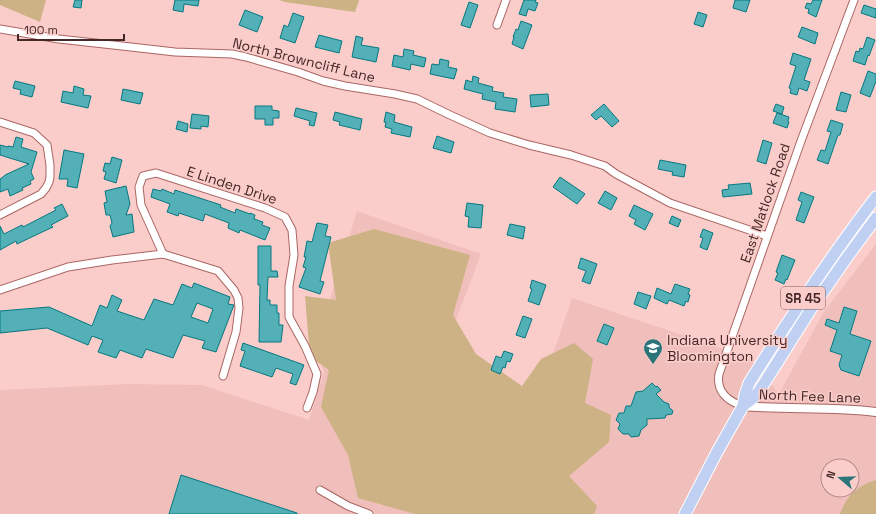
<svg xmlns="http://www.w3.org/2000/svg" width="876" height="514" font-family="'Space Grotesk',sans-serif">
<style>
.built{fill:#f1bfbb;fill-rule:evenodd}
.green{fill:#ccb284}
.building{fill:#54b0b7;stroke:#057880;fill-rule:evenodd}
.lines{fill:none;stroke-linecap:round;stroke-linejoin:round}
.minor-casing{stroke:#aa6663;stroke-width:9}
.tertiary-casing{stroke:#aa6663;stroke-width:10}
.trunk-casing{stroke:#fff;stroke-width:13}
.minor{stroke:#fff;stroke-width:7}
.tertiary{stroke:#fff;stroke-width:8}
.trunk{stroke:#bfd0f2;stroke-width:11}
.labels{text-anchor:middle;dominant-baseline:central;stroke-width:3;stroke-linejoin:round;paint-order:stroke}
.shield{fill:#fbcdca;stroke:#7b5957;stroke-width:1}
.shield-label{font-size:13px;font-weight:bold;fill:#442726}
.street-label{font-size:14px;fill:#442726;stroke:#fbcdca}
.poi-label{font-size:14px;fill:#442726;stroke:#fbcdca;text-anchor:start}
</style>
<rect width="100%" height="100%" fill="#fbcdca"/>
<path class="built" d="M357,211L481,254L434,378L534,410L572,298L750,358L779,394L823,313L876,244V514H0V390L128,384L202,385L309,420L324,372L315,348ZM828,466H852V490H828Z"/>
<g class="green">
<polygon points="0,0 46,0 40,22 0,5"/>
<polygon points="279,0 359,0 355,12 285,2"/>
<polygon points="374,229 470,255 453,315 476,354 522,386 541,359 574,343 593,359 585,403 611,415 609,442 569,476 597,506 594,514 415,514 358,498 348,455 321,407 329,370 310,357 305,296 336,300 328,243"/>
<path d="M876,480V514H840C847,495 857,486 876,480Z"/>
</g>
<g class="building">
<polygon points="75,0 82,0 81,8 73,7"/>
<polygon points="175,0 199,0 198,6 184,4 183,12 173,10"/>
<polygon points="524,0 536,0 535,2 538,3 535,11 528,9 526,16 519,14"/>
<polygon points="735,0 750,0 746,12 733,8"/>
<polygon points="813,0 822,0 816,17 808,13 809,9 805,8 807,3 811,4"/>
<polygon points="469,2 478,5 470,28 461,25"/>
<polygon points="864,5 876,9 876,18 861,13"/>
<polygon points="245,10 263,17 257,32 239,25"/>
<polygon points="698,12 707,15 703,27 694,24"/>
<polygon points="293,13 304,17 295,43 280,38 284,25 288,27"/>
<polygon points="521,21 532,25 523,49 512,44 514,37 513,37 516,29 518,30"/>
<polygon points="802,27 818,33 815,44 798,37"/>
<polygon points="319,35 342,41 339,53 315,47"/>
<polygon points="356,36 363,38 361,45 379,48 376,62 352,57"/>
<polygon points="867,37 875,40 869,56 868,55 865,65 853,61 856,51 859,52 860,48 863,49"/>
<polygon points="404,49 414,51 413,55 426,58 424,67 411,64 410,70 392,66 394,55 403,57"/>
<polygon points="793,53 811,59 804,80 810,82 807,91 799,88 797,95 790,93 791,89 789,88 796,66 790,64"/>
<polygon points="440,59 449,61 448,67 457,69 454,79 430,74 432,64 439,65"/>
<polygon points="868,71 876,74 876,81 870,97 860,93"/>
<polygon points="473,76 479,78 478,83 493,87 492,91 504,93 503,97 517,99 515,112 495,109 496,102 482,99 483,94 464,89 466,80 472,82"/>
<polygon points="15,81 35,86 32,97 20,94 21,90 13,88"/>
<polygon points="74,86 84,89 83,95 91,96 88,108 61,102 63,91 73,93"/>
<polygon points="123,89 143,93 140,104 121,100"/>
<polygon points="841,92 851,95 846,112 836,110"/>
<polygon points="548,94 549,105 531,107 530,95"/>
<polygon points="604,104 619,121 612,127 601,116 596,120 591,115"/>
<polygon points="776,104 784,107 782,114 773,111"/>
<polygon points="255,106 272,106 272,110 279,111 279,118 273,118 273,125 265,125 265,119 255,119"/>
<polygon points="296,108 317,113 314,126 309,125 310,121 294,116"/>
<polygon points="335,112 362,119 360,130 339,125 340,122 333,120"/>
<polygon points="386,112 395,115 394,122 412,127 410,137 391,133 392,129 385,127 386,122 384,122"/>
<polygon points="777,113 789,117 788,121 789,122 787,128 773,123"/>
<polygon points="192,114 209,116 208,127 201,126 201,129 190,128"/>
<polygon points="831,120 843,124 840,135 838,135 828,164 817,160 821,150 825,151 831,132 827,131"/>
<polygon points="178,121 188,124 187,132 176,129"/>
<polygon points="437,136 454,142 451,153 433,148"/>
<polygon points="16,137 23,139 21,147 37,152 31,172 34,179 30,181 31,184 22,188 23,190 10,196 8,189 0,192 0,179 3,177 5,175 29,164 0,155 0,145 8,147 8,146 13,147"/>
<polygon points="763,140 772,143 766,164 757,161"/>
<polygon points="64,150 84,154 77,188 67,186 68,179 59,179"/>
<polygon points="112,157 122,160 116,183 104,179 106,172 103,171 105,163 110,164"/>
<polygon points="660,160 686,165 684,177 672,175 673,172 658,169"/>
<polygon points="560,177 585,194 577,204 553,187"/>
<polygon points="750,183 752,194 723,197 722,190 729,189 728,185"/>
<polygon points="126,186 130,204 126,215 132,214 134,232 113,237 110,226 112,223 110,215 106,215 104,203 107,202 105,191"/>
<polygon points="153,189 161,191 162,189 174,194 175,190 221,205 220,207 235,213 236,209 250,214 250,213 255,215 254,219 263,222 262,225 270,228 265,240 240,230 239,233 228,228 229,223 205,214 203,221 179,213 178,216 167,212 170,204 151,197"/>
<polygon points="605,191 617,198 611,210 598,203"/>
<polygon points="801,192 814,197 804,223 796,220 802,202 798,200"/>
<polygon points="467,203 483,205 481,228 468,227 469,217 465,216"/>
<polygon points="62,204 68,216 51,225 53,227 38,234 17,244 16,241 0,250 0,226 4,234 22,225 23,227 56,210 54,208"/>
<polygon points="634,205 653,214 645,230 634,224 636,220 629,216"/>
<polygon points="672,216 681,220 678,227 669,223"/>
<polygon points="317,223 328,225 325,236 331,237 320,281 324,282 320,294 299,287 306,268 303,267 306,257 304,257 307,241 312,242"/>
<polygon points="510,224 525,227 523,239 507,235"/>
<polygon points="703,229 713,233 707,250 700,247 703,238 700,237"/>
<polygon points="258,246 271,246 271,271 277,271 278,277 268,277 267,300 270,300 270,305 277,305 277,313 279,313 279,325 283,325 281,342 259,342 260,285 258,285"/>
<polygon points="782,255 795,260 787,280 786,279 784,284 775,280 778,273 776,272"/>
<polygon points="581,258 597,264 590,284 582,281 586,271 578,268"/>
<polygon points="532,280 546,285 539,305 528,301 532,289 530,288"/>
<path d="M194,283L230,297L228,304L234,305L216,352L202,348L205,341L183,335L173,358L146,349L142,358L120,350L116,358L98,352L103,340L92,336L88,345L47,328L0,333V311L49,307L92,326L100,305L107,308L112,295L122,300L117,311L144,320L154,299L173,305L182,284L192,288ZM197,303L213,309L208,323L191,317Z"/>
<polygon points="675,284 690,289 688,294 690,295 688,302 686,301 684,306 669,300 667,304 654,298 657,288 671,294"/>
<polygon points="638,292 651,296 646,309 634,304"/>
<polygon points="844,307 857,311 850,334 871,341 859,376 841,370 839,365 842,355 830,351 837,330 825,325 827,319 839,323"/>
<polygon points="523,316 532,319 525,338 516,335"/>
<polygon points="604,324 614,328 607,345 597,341"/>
<polygon points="243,343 304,365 296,385 290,383 293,374 276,368 272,377 240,366 245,351 241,350"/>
<polygon points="504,351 513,354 510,362 507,361 505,368 503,367 500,374 491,370 496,356 501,358"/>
<polygon points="652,383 656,387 657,386 661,390 656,394 664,402 669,404 669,407 673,411 672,414 666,415 665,418 647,419 647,425 641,430 639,436 631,437 629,434 623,434 618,429 620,424 616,420 619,413 624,413 626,406 631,406 636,392 643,391"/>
<polygon points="181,475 297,513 297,514 169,514"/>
</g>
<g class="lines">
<g class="minor-casing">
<g id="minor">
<polyline points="497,25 506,0"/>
<polyline points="0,29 59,39 122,46 175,52 232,54 246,57 298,72 323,81 345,86 395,94 417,99 450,115 490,133 529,145 571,155 605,166 616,174 670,203 767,236"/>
<polyline points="0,122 34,133 47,145 50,165 50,177 49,182 46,188 41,194 0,215"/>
<polyline points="163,254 141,205 139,187 143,176 156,173 265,208 285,217 292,230 294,255 289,286 289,317 305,346 317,374 313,392 307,408"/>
<polyline points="0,290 68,267 112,260 163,254 218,271 234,290 238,298 239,308 236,332 223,376"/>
<path d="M743,406C727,401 716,391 719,374L801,141L854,0"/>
<polyline points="320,490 348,506 369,514"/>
</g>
</g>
<g class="tertiary-casing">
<path id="tertiary" d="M743,406C787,410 832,406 876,412"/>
</g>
<g class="trunk-casing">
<g id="trunk">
<polyline points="743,406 752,399 758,393 811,309 848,256 876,218"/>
<path d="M685,514L717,452L743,406L745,395L749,383C789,319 830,257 876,197"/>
</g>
</g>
<use href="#minor" class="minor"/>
<use href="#tertiary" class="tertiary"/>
<use href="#trunk" class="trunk"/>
</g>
<defs>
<g id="university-pin" transform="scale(1)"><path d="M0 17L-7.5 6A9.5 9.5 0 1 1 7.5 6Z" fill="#2a747a" stroke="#fbcdca"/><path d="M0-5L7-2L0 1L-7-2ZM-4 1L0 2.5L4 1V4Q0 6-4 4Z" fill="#fff"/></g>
</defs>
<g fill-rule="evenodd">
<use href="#university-pin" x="653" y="348"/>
</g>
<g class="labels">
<rect class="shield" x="781" y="287" width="44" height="22" rx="3"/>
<g class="shield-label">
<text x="803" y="298">SR 45</text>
</g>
<g class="street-label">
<text transform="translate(304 60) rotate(14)">North Browncliff Lane</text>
<text transform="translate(232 185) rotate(18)">E Linden Drive</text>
<text transform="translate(765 203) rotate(-71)">East Matlock Road</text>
<text transform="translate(810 396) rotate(2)">North Fee Lane</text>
</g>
<g class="poi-label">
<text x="667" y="340">Indiana University<tspan x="667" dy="16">Bloomington</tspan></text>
</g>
</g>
<g transform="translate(840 478) rotate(289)"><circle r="19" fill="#fbcdca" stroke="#b28b88"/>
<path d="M0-3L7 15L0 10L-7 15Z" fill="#2a747a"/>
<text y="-6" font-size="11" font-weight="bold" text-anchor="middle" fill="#442726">N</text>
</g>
<path d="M18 34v6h106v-6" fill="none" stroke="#442726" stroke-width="2"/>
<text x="24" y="34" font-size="12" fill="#442726" stroke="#fbcdca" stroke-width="3" paint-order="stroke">100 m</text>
</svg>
